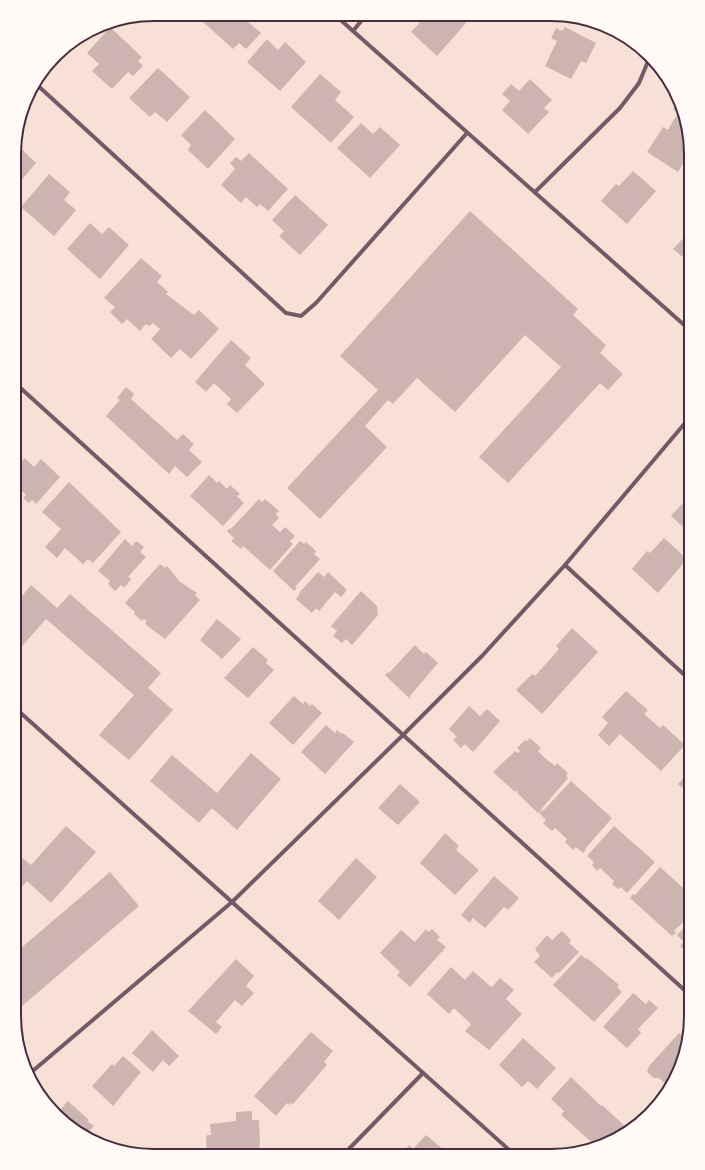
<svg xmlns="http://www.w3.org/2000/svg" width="705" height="1170" font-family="'Golos Text',sans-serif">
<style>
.building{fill:#ccb4b1}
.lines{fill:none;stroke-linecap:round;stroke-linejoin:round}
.minor{stroke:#755966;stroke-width:4}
.rim{fill:none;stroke:#4a2c40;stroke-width:2}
</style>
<rect width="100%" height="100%" fill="#f7e1d7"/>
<g class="building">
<polygon points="206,14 244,14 242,17 261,33 246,49 239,43 233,49 201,20"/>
<polygon points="427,15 429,18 432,15 457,15 466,23 437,56 411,32"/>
<polygon points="110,27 142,57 138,61 143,66 133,76 128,72 112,89 92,71 99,64 87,53"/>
<polygon points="565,27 596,43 586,63 581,61 571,79 545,66 557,41 551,38 556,28 562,31"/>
<polygon points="267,39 278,50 285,42 306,62 280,91 247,62"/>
<polygon points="158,68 190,97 167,122 155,112 150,117 129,98"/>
<polygon points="320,74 341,92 335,100 354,117 331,143 291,107"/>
<polygon points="530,79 552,100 544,108 549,112 528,134 502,110 510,101 502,94 511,84 519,91"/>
<polygon points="680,99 690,151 688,154 691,156 691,165 690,167 683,163 678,172 647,152 663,127 668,130 673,121 679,113 673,109"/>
<polygon points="205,110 235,139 208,169 188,150 191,145 181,135"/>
<polygon points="361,123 373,134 380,127 400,145 370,178 337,148"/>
<polygon points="15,143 36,163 15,188"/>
<polygon points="249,153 288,189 268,211 260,204 257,207 246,197 241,203 221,185 235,169 230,163 236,157 241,161"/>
<polygon points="633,171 656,191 627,224 601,201 616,184 619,186"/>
<polygon points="49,174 70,192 64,200 76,210 54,236 21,207"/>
<polygon points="295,195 328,225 300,255 279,236 284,231 272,220"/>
<polygon points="470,211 578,309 573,315 606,345 600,353 623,374 608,390 600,383 508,483 479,457 561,367 525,335 455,412 417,378 393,404 388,400 365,426 387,447 320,519 287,488 378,390 340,356"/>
<polygon points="90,223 102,234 109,227 129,245 100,279 67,249"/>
<polygon points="691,230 691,267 689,265 690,263 673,249"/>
<polygon points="141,258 162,276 157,282 168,292 166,294 194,315 199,310 219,329 191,359 180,349 171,358 151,339 160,329 153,323 149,326 146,324 140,331 127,319 122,324 110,312 115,307 104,298"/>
<polygon points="231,340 251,358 245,365 265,384 237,413 227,404 231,399 214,383 206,392 195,382"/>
<polygon points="126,387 134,394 131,399 177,440 183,434 194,444 189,450 202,462 187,477 175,466 169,474 106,416 120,400 117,398"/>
<polygon points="15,444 22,451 15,459"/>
<polygon points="25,458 34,467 41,459 60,477 36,504 32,500 29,503 23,498 26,495 17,486 15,489 15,469"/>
<polygon points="209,475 217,483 219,481 227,489 230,485 240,494 237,496 244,503 223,526 190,496"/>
<polygon points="69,482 121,532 93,563 88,559 83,564 65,548 57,558 45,547 61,529 42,512"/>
<polygon points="691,494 691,534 671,516"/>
<polygon points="259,499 262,502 265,499 279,511 276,514 279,518 272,525 280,532 285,527 295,536 290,541 293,544 270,570 243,546 241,549 231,541 234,538 227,531 230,528 231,529"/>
<polygon points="664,538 687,559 658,593 632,569 647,551 650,553"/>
<polygon points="125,539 132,546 136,541 144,547 140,552 146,557 128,577 131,579 124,588 121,585 115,591 108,584 110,581 98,571"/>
<polygon points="300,541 304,544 306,542 316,551 314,554 320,559 295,587 297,588 294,591 273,571"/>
<polygon points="160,564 165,568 167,566 180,582 197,593 195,595 200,600 165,639 145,624 147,621 144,619 142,621 134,614 135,612 125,603"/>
<polygon points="318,572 324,577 328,572 347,590 341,597 335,592 319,611 316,608 312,613 296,599 300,594 299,593"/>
<polygon points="31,585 57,608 70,594 161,673 148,688 173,710 129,760 99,735 134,695 46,619 16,653 14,651 15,605"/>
<polygon points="361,591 377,606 378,615 352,645 346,639 342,643 333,636 337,631 331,626"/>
<polygon points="217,619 241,639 222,659 200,640"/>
<polygon points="572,628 598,652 542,714 516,690 532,674 535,676 559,649 556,646"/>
<polygon points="415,645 424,654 426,652 438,663 410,696 410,699 385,675 388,672 389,673"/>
<polygon points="253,647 268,660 266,663 274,670 248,698 224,678"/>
<polygon points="626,691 648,710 644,714 660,728 663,725 685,745 661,771 620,734 609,746 598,735 608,723 602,717"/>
<polygon points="294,696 303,704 305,701 310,706 312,704 322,713 293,745 269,723"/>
<polygon points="469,706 480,716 487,709 500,721 473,752 465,744 461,748 453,740 457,737 449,729"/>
<polygon points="326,725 335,733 337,730 342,734 343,733 354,742 325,774 301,752"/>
<polygon points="530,738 541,748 538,751 546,759 555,766 557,763 568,773 566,776 568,778 538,813 517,793 518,792 516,790 515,792 493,772 515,751 518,753 520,751 517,748 525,740 527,741"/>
<polygon points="251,753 281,779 237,830 212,808 199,823 150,781 172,755 217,793"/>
<polygon points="691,770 691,795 678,784"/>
<polygon points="571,781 612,818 585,849 586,850 583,853 576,847 573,850 565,842 567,839 555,828 552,831 543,823 546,820 539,813 542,810 543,811"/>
<polygon points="400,784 420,802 398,825 378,808"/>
<polygon points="66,826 96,852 51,903 27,881 14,896 14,851 31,865"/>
<polygon points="614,826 655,862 627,893 621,887 618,889 612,884 614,881 600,868 597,871 592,865 594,862 587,856"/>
<polygon points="445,833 459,846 456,850 479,870 455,895 420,863"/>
<polygon points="356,858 377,877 339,920 318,901"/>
<polygon points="660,867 691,895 691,914 674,931 676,933 672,936 630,898 633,894 635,895"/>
<polygon points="110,872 139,906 14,1013 14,954"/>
<polygon points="494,876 519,898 508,910 504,907 485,928 473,918 470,923 461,915"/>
<polygon points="691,920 691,948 686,952 680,946 684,942 677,935"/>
<polygon points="426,929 429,932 432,929 440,937 437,940 446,947 410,987 397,975 400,972 380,953 401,930 415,942"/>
<polygon points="562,931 571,940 569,943 579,952 559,973 557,972 552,978 534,962 540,956 535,949 547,935 552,940"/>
<polygon points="581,955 586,959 587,958 619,985 617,987 622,992 594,1022 553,985"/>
<polygon points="236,959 254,976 246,986 254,993 242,1006 235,1000 216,1022 222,1027 216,1034 188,1011"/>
<polygon points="451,967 465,980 473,971 490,986 492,987 500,978 514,990 506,999 522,1014 489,1050 465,1031 471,1024 454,1008 449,1014 427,994"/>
<polygon points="633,993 646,1004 649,1000 658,1008 638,1029 641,1033 627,1048 603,1027"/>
<polygon points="152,1030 179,1056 169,1066 163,1060 153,1072 132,1053"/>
<polygon points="311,1032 333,1051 324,1062 327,1065 293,1104 291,1103 289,1105 287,1103 276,1116 254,1096"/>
<polygon points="679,1033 683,1037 689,1035 680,1070 670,1088 659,1078 654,1078 647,1072 649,1066"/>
<polygon points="523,1038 556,1068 537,1089 528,1081 522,1087 499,1065"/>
<polygon points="123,1056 141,1072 113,1106 92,1086 112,1064 114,1066"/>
<polygon points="571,1077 601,1106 602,1105 627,1128 605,1145 599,1142 596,1146 561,1115 564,1111 551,1099"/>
<polygon points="68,1101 89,1120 87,1121 94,1126 87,1133 81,1128 78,1131 69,1127 57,1113"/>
<polygon points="252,1111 252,1120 259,1120 260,1142 259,1149 253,1150 253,1155 207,1155 206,1138 207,1135 211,1135 210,1124 236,1121 236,1112"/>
<polygon points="426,1135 451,1156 400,1156 409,1145 413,1149"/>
</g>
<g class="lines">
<g class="minor">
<polyline points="335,15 691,331"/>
<polyline points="353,31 366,15"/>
<polyline points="35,83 286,313 301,316 316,303 467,133"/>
<polyline points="535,192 620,108 639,83 649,59"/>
<polyline points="15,383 691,996"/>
<polyline points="565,565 691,681"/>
<polyline points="14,707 516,1156"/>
<polyline points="28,1075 232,902 403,735 482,656 565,565 691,416"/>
<polyline points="343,1155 423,1073"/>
</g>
</g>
<path d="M0 0H705V1170H0ZM154 21H551A133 133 0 0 1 684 154V1016A133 133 0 0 1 551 1149H154A133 133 0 0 1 21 1016V154A133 133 0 0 1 154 21Z" fill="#fffaf5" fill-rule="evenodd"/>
<path class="rim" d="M154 21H551A133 133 0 0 1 684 154V1016A133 133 0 0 1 551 1149H154A133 133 0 0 1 21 1016V154A133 133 0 0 1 154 21Z"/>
</svg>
